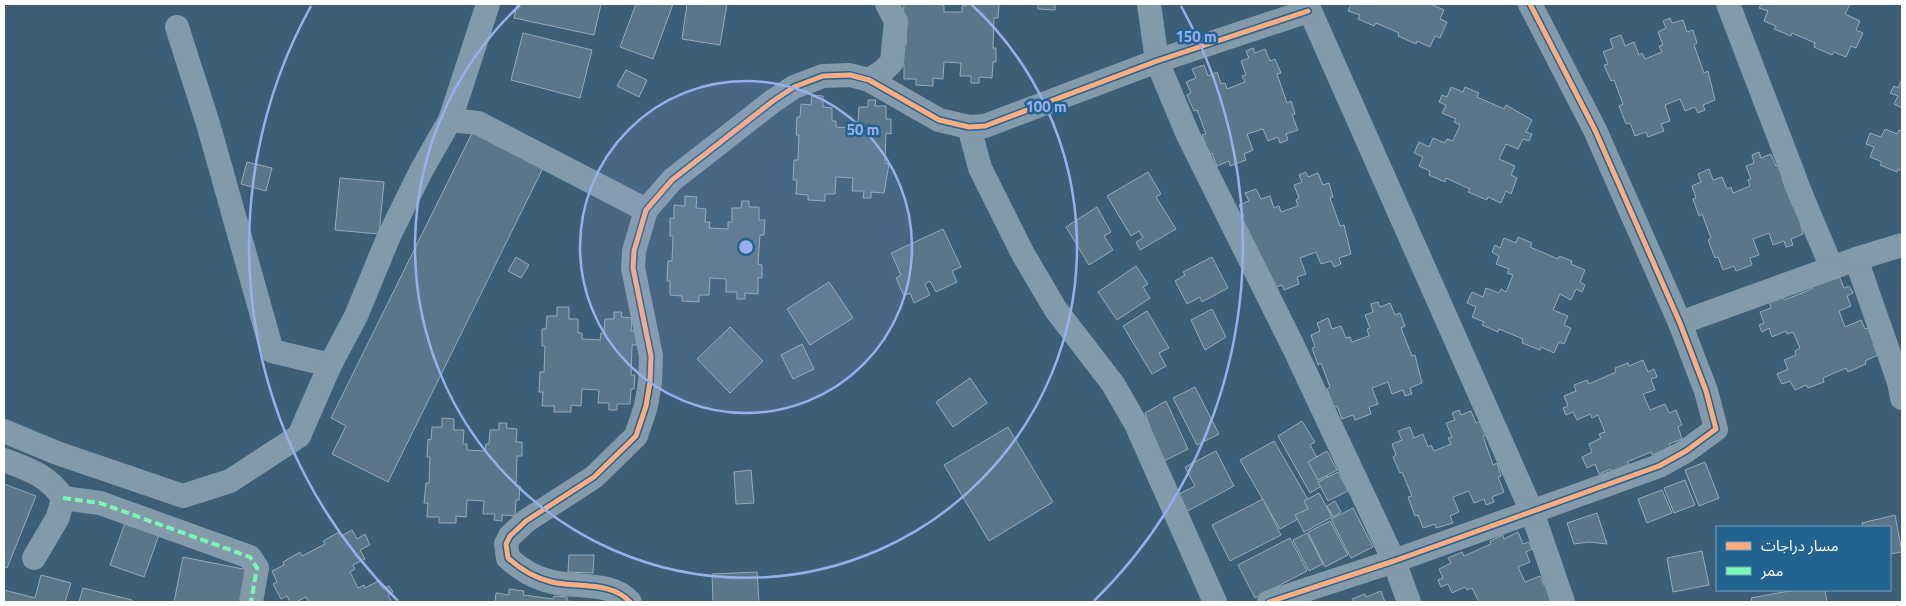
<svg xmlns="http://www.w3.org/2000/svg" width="1906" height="606" font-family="'Titillium Web','Noto Sans Arabic',sans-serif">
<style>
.building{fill:#5b7689;stroke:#98abb9}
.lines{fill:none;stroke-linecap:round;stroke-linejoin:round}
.street{stroke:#839aaa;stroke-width:24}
.quiet{stroke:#7af9b4;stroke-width:4;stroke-dasharray:8 4;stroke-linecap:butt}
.cycleway-casing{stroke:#23638f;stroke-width:8}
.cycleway{stroke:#ffac80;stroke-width:5}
.ring{fill:none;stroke:#99afed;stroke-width:2.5}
.centre{fill:#99afed;stroke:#23638f;stroke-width:2.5}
.ring-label{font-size:15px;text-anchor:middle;font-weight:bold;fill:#99afed;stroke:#23638f;stroke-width:5;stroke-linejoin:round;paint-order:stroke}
</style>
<rect width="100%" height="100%" fill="#3c5e76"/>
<g class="building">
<polygon points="517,4 601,4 594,35 514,18"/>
<polygon points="636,4 673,4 653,59 620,47"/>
<polygon points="687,4 727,4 720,45 682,39"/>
<polygon points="904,4 940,4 944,6 944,12 962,12 962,6 966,6 966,4 999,4 998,18 994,18 993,48 996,48 996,62 993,62 992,78 979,77 979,83 971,83 971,76 960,76 961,63 944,62 943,79 933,78 933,86 916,85 916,79 904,79 904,65 901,65 902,45 906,45 907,20 903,19"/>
<polygon points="1038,4 1055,4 1055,10 1038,9"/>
<polygon points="1351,4 1430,4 1444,10 1440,19 1447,22 1440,38 1435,36 1430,47 1417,41 1416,44 1398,36 1399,33 1376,23 1374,26 1358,19 1360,15 1348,11"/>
<polygon points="1761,4 1850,4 1845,14 1860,21 1856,30 1863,33 1856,48 1851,46 1846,57 1834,52 1832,55 1814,47 1815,43 1792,33 1791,36 1774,29 1776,26 1764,21 1768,11 1759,8"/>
<polygon points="1670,18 1672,23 1683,20 1687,32 1693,30 1697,43 1694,45 1704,73 1708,71 1715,100 1703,105 1705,110 1698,113 1695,107 1685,111 1680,99 1665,105 1670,121 1661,124 1664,131 1648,137 1646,132 1635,136 1630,123 1626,124 1619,106 1623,104 1614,80 1611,81 1604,65 1608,64 1603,52 1613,48 1610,39 1621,35 1625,46 1634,42 1639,55 1642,53 1645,59 1662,52 1659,46 1663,45 1658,32 1666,28 1663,21"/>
<polygon points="523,33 592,50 580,98 511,80"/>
<polygon points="1253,48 1255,53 1265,49 1270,61 1275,59 1281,73 1277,74 1287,103 1291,101 1295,114 1292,115 1298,130 1286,134 1288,140 1280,143 1278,137 1268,141 1263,129 1247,134 1253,150 1244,154 1246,160 1230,166 1229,161 1217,166 1212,153 1209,154 1202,135 1206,134 1197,110 1194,111 1187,95 1191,93 1186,82 1196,78 1192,69 1204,65 1208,76 1217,72 1221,84 1225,83 1227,89 1245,82 1242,76 1246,75 1241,61 1249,58 1246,51"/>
<polygon points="626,70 647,80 639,97 617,86"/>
<polygon points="1902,79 1902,108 1894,104 1898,96 1890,93 1894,86 1898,88"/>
<polygon points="1451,87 1463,92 1465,87 1479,93 1477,97 1504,109 1506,105 1532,120 1526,132 1532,134 1529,141 1523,139 1518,149 1506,144 1499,159 1515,166 1511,175 1517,178 1511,194 1506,191 1501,203 1488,197 1487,200 1468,192 1470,189 1446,178 1445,182 1429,175 1430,171 1419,166 1423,157 1414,153 1419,142 1429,147 1433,138 1445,143 1447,139 1453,141 1460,125 1454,122 1456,119 1442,113 1446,105 1439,102 1442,95 1447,97"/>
<polygon points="812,95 823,96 823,107 832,108 832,121 836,121 836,127 854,128 855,122 858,122 859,107 868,107 868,100 876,100 875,106 886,106 886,119 891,119 891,134 886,133 885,163 889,164 884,193 871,192 871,198 863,198 864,191 852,191 853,178 836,177 835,194 825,194 825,201 808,200 808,195 796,194 797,180 793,180 794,160 798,160 799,135 796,135 797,117 800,117 801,104 811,105"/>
<polygon points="1885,129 1897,134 1899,130 1902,131 1902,171 1898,169 1897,172 1880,165 1882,162 1870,157 1874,147 1866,144 1870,133 1881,137"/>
<polygon points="473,131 544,166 388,482 332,454 346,426 331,418"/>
<polygon points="1759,152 1761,158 1771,154 1776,166 1781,164 1786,177 1782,179 1793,207 1796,206 1803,234 1791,239 1793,245 1786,247 1784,241 1773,245 1769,233 1753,239 1759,255 1750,258 1752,265 1736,271 1734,266 1723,270 1718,257 1715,258 1708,240 1711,238 1702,214 1699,216 1693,199 1696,198 1692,186 1701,182 1698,174 1709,169 1713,180 1722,177 1727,189 1731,187 1733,193 1750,186 1748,180 1751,179 1746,166 1754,163 1752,155"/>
<polygon points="247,162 272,168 266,191 241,184"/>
<polygon points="1148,172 1161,194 1156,197 1176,229 1140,250 1136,242 1143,238 1139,231 1131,236 1107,196"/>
<polygon points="1306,172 1308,177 1318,173 1323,185 1329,183 1333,197 1330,198 1340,226 1344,225 1351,254 1339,258 1341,264 1334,267 1331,261 1321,264 1316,252 1300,258 1306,274 1297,277 1299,284 1284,290 1282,285 1270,289 1240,218 1244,217 1239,205 1249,201 1245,193 1256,189 1261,199 1270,196 1274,208 1279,206 1281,212 1298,206 1296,200 1299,198 1294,185 1302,182 1299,175"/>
<polygon points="340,178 384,182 379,234 335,230"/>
<polygon points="685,196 697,197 696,208 706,209 705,222 710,222 709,228 728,229 728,222 732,222 732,208 741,208 742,201 749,201 749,207 759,207 759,220 765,220 764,235 760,235 758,264 762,265 762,278 758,278 758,294 745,293 745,299 737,299 737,292 726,292 726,279 710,278 709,295 699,295 699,302 682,301 682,296 670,295 670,281 667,281 668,261 672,261 673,236 670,236 670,218 674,218 674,205 685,206"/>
<polygon points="1097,207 1111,232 1104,236 1113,250 1089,265 1066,227"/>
<polygon points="943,229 961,267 952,271 957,282 936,292 930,281 925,284 930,295 914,303 910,293 904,296 896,278 901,275 891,253"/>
<polygon points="1518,237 1532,243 1530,247 1558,259 1559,256 1572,261 1571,264 1585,270 1580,282 1585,285 1582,292 1576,289 1571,300 1560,294 1553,310 1568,316 1564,325 1571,328 1564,344 1559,342 1554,353 1541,347 1540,350 1522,343 1523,339 1499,329 1498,332 1482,325 1484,322 1472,317 1476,307 1467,303 1472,292 1483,297 1486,288 1499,293 1501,289 1506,292 1513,275 1507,273 1509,269 1496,264 1499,256 1492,252 1495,245 1500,248 1504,238 1516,243"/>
<polygon points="516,257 529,265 521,278 508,271"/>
<polygon points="1212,257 1228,288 1202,302 1200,297 1187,304 1175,281 1185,275 1183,272"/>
<polygon points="1136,266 1148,284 1143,287 1150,298 1117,320 1098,292"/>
<polygon points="1839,276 1844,288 1849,286 1853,293 1847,296 1851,306 1839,311 1845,327 1861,320 1865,329 1871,327 1878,342 1873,344 1878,355 1865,361 1866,364 1848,372 1846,368 1823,378 1824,382 1808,388 1806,385 1795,390 1790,381 1782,384 1777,374 1788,369 1784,360 1796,355 1795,351 1800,348 1793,332 1787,334 1786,331 1772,337 1769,328 1762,332 1759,325 1764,323 1760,312 1771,308 1769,302 1783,296 1784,300 1812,289 1811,285"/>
<polygon points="829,282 853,318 810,345 787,309"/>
<polygon points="1378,302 1380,307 1390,303 1395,315 1400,313 1405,326 1401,328 1412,356 1415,355 1422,383 1410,388 1412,394 1405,396 1403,390 1392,394 1388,382 1372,388 1378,404 1369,407 1371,414 1355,420 1353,415 1342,419 1337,406 1334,407 1327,389 1330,387 1321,363 1318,365 1312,348 1315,347 1311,335 1320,331 1317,323 1328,318 1332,329 1341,326 1346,338 1350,337 1352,342 1369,336 1367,329 1370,328 1365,315 1373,312 1371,304"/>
<polygon points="557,307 569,307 569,319 578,319 578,333 582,333 582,339 600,340 601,333 604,333 605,319 614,319 614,312 622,312 621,317 632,318 631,331 637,331 637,345 632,345 631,375 635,375 634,389 631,389 630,404 617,404 617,410 609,410 609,403 598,403 599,390 582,389 581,406 571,405 571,412 554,412 554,406 542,406 543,392 539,392 540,372 544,372 545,346 542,346 542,329 546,329 547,316 557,316"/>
<polygon points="1212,309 1226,337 1205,350 1191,320"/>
<polygon points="1147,311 1169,348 1159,353 1166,366 1152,374 1123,326"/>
<polygon points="730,327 763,361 730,393 697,359"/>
<polygon points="802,344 814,369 793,379 781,355"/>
<polygon points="1643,360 1648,372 1654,369 1657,377 1651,379 1655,390 1643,394 1650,410 1665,404 1669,413 1676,410 1682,425 1678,427 1682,439 1669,444 1671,447 1652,455 1651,452 1627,462 1629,464 1612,472 1611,469 1599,474 1595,464 1587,468 1582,457 1592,452 1589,444 1601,438 1599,434 1605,432 1598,415 1592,418 1590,414 1577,420 1573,412 1566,415 1563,408 1568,406 1564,396 1576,391 1574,385 1587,380 1589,384 1616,372 1615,368 1628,363 1629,366"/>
<polygon points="970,378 987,403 953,427 936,402"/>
<polygon points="1195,387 1219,434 1197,445 1173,398"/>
<polygon points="1166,401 1188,449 1162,462 1145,413"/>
<polygon points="1459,410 1461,415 1471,411 1476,423 1481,421 1486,435 1483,436 1493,465 1497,463 1501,476 1498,477 1504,492 1492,497 1494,502 1486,505 1484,499 1474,503 1469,491 1453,497 1459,512 1450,516 1453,523 1436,528 1435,524 1423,528 1418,515 1415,516 1408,497 1412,496 1402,472 1400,473 1393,457 1396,455 1392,444 1402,440 1398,431 1410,427 1414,438 1423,434 1428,447 1431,445 1434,451 1451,444 1448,438 1452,437 1446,423 1455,420 1452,413"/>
<polygon points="442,418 454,419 454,430 464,430 463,444 467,444 467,450 485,451 486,444 489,444 490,430 499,430 499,423 507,423 506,428 517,429 516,442 522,442 522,456 517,456 516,486 520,486 519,500 516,500 515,516 502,515 502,521 494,520 495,514 483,514 484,501 467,500 466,517 456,516 456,523 439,523 439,517 427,517 428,503 424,503 426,483 429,483 430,457 427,457 428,439 431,440 432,427 442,427"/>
<polygon points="1302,421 1315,442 1310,445 1330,481 1310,493 1278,436"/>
<polygon points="1008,427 1053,502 989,541 944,465"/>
<polygon points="1274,441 1314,510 1280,529 1240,460"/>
<polygon points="1216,451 1234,486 1182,514 1173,497 1195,486 1185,467"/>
<polygon points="1327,451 1337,470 1318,480 1308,462"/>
<polygon points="1705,462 1719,498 1699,506 1685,470"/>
<polygon points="751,470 754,503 736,504 734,472"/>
<polygon points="1338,472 1348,491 1328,501 1318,482"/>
<polygon points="1685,480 1695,505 1674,513 1664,488"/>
<polygon points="4,484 36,496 7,568 4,567"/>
<polygon points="1662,490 1672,513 1647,523 1638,499"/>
<polygon points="1319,493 1332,517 1304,532 1295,515 1308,509 1304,501"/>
<polygon points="1263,499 1281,535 1230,561 1212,525"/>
<polygon points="1335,501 1341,512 1333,517 1327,506"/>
<polygon points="1353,508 1373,547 1351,558 1331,519"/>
<polygon points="1597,513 1607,544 1589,542 1574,544 1567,523"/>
<polygon points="1895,515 1902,552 1890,554 1890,527 1863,527 1862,523"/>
<polygon points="126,520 160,532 144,577 110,565"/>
<polygon points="1330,521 1348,555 1325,567 1308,532"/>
<polygon points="352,530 357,539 365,534 370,545 360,550 365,559 353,565 355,569 350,572 358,588 364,585 365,588 378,581 383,589 389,586 393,592 388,595 392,602 309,602 306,597 296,602 290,602 287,596 281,599 273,584 277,582 272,571 284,565 283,562 300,552 302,556 325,544 323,541 339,532 341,536"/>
<polygon points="1518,532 1523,544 1529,542 1532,549 1526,552 1530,562 1518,567 1525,582 1540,576 1544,585 1551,582 1553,602 1479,602 1472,588 1467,590 1465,587 1452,593 1448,584 1441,587 1438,580 1443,578 1439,569 1451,563 1448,558 1462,552 1464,556 1491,544 1490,541 1503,535 1504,539"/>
<polygon points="1307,533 1323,564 1309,571 1293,540"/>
<polygon points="1290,538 1307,571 1255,598 1238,565"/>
<polygon points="1702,551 1709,585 1673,592 1667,558"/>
<polygon points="569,555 594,555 593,573 568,572"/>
<polygon points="183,557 248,570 242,602 174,602"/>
<polygon points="757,572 759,602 713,602 712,574"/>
<polygon points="41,575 71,583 65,602 4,602 4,590 35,598"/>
<polygon points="83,588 132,600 132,602 79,602"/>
<polygon points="509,589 524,591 523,595 553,599 554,596 567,597 567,601 576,602 495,602 496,593 509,595"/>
<polygon points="1795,590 1831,590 1825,591 1827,602 1752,602 1751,598"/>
<polygon points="1381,591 1385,602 1353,602 1352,599 1365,594 1366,597"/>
</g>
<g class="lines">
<g class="street">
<polyline points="1149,4 1157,61 1188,135 1294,348 1394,561 1409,602"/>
<polyline points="1307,4 1532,512 1563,602"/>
<polyline points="1728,4 1804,202 1832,268 1856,259 1899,382 1902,398"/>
<polyline points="177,27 209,127 272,351 330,365"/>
<polyline points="869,80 882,72 892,62 896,21 887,4"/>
<polyline points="450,120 488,4"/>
<polyline points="969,127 980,168 1023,254 1056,310 1113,384 1136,424 1215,602"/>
<polyline points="1856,259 1902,245"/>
<polyline points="1680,323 1832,268"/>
<polyline points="4,431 57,453 183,496 230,481 299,436 330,365 356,316 389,236 421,171 450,120 478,123 646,210"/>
<path d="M4,460C28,469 49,476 63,498L58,517L34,558"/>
<polyline points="63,498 100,503 250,557 257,568 251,602"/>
<path d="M630,602C611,581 577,588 552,582C535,578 521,570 508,558L506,544L510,536L526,521L594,477L636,436L646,406L650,382L651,356L633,268L634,251L646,210L672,180L773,101L794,87L823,76L850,75L869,80L939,120L969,127L985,126L1157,61L1308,11"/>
<polyline points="1269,602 1394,561 1659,466 1686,451 1716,429 1706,391 1680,323 1595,130 1530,4"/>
</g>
<polyline class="quiet" points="63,498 100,503 250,557 257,568 251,602"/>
<g class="cycleway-casing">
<g id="cycleway">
<path d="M630,602C611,581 577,588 552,582C535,578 521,570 508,558L506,544L510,536L526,521L594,477L636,436L646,406L650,382L651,356L633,268L634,251L646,210L672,180L773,101L794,87L823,76L850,75L869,80L939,120L969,127L985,126L1157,61L1308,11"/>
<polyline points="1269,602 1394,561 1659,466 1686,451 1716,429 1706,391 1680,323 1595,130 1530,4"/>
</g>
</g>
<use href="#cycleway" class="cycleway"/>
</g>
<circle cx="746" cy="247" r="166" fill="#99afed" fill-opacity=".12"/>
<g class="ring">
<circle cx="746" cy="247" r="166"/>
<path d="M972 5A331 331 0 1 1 520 5"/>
<path d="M398 601A497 497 0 0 1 311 6M1181 6A497 497 0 0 1 1094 601"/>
</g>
<circle cx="746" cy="247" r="8" class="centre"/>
<g class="ring-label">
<text x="1196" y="42">150 m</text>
<text x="1046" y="112">100 m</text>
<text x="863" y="135">50 m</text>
</g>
<rect width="1906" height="606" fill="none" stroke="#ffffff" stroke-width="10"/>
<rect x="1716" y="526" width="175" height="65" fill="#23638f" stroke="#7ba1bc"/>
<rect x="1726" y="542" width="25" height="8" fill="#ffac80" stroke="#7ba1bc"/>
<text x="1761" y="551" font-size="15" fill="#ffffff">مسار دراجات</text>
<rect x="1726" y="567" width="25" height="8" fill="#7af9b4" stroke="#7ba1bc"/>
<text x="1761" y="576" font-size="15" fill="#ffffff">ممر</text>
</svg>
